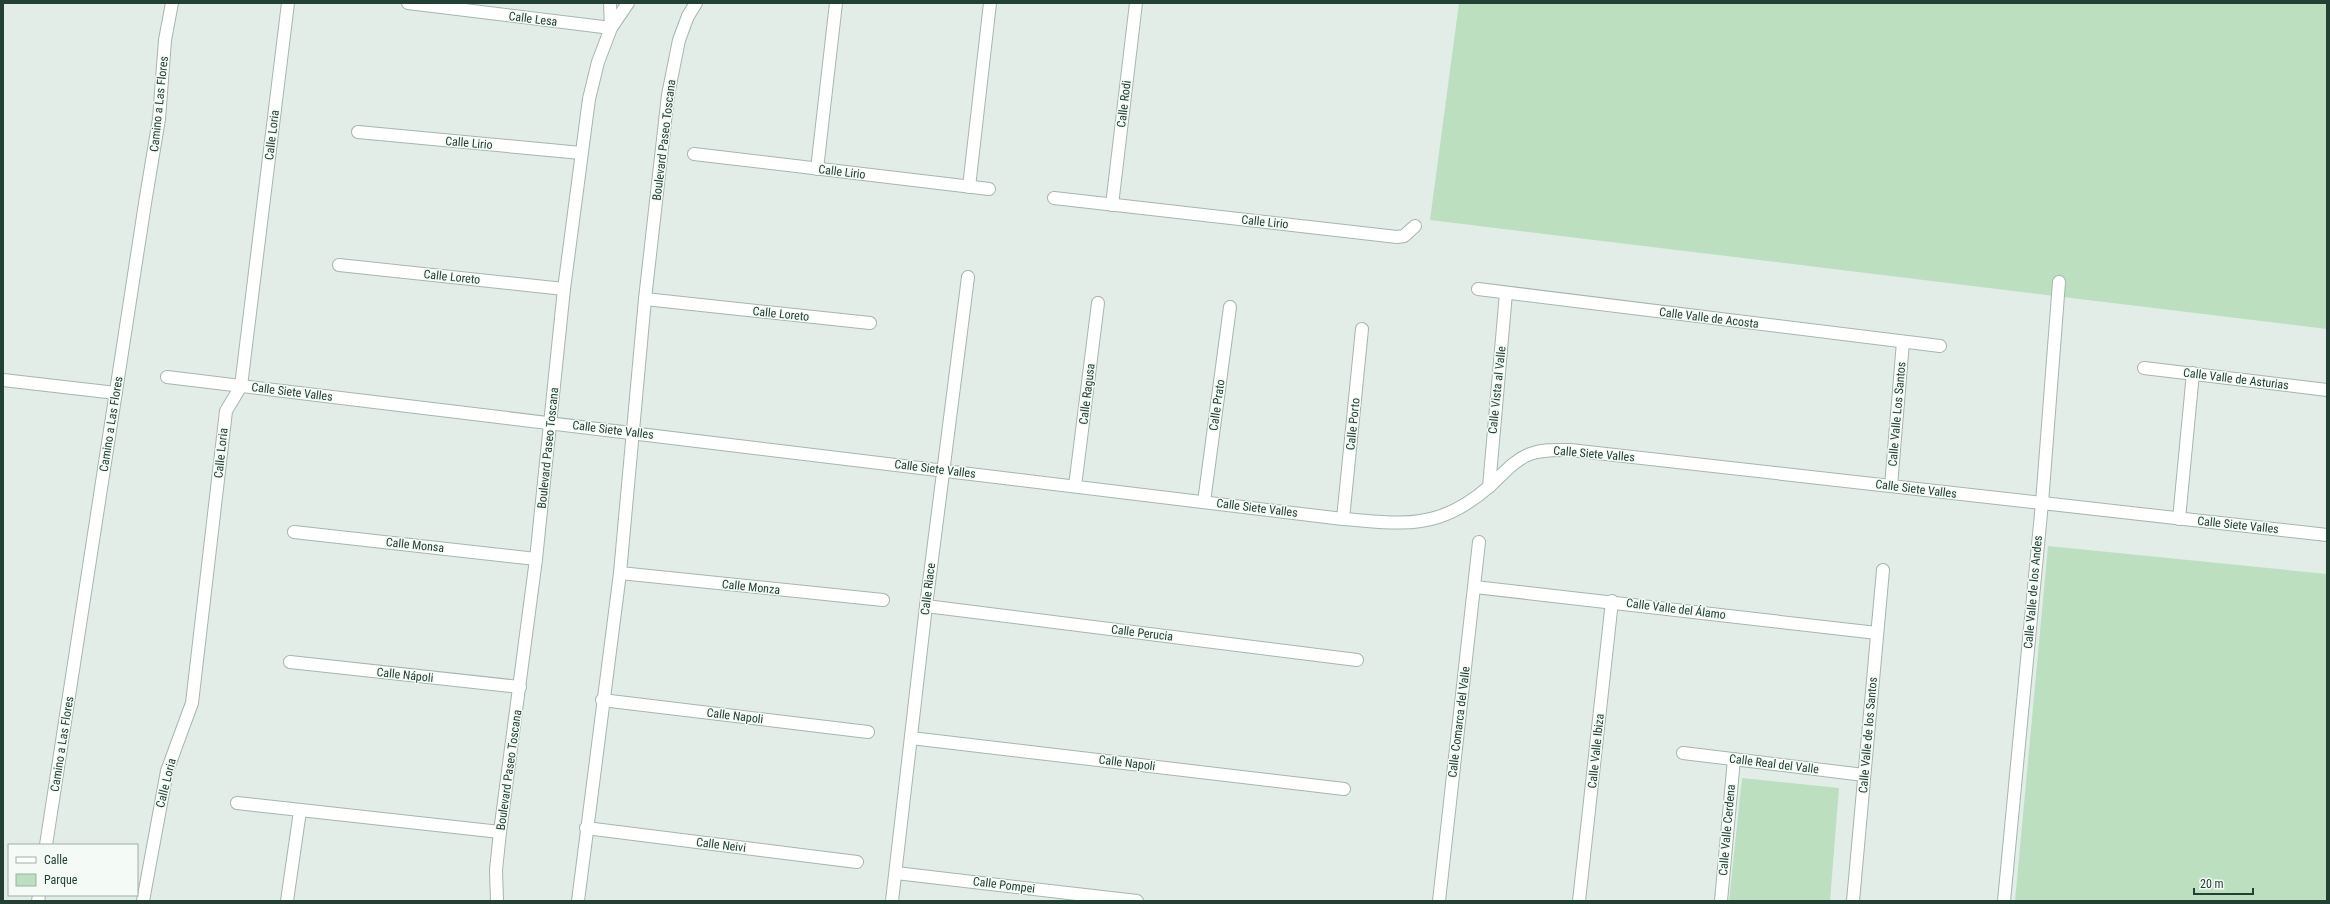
<svg xmlns="http://www.w3.org/2000/svg" width="2330" height="904" font-family="'Roboto Condensed',sans-serif">
<style>
.green{fill:#bcdfc0}
.lines{fill:none;stroke-linecap:round;stroke-linejoin:round}
.minor-casing{stroke:#a5b6ae;stroke-width:14}
.tertiary-casing{stroke:#a5b6ae;stroke-width:14}
.minor{stroke:#fff;stroke-width:12}
.tertiary{stroke:#fff;stroke-width:12}
.labels{text-anchor:middle;dominant-baseline:central;stroke-width:3;stroke-linejoin:round;paint-order:stroke}
.street-label{font-size:12px;fill:#224034;stroke:#f4faf6}
</style>
<rect width="100%" height="100%" fill="#e3ede8"/>
<g class="green">
<polygon points="1459,3 2327,3 2327,329 1430,220"/>
<polygon points="2048,546 2327,574 2327,901 2015,901"/>
<polygon points="1742,778 1839,788 1830,901 1729,901"/>
</g>
<g class="lines">
<g class="minor-casing">
<g id="minor">
<polyline points="408,3 611,28 610,3"/>
<polyline points="358,132 581,153"/>
<polyline points="694,154 989,189"/>
<polyline points="817,169 836,3"/>
<polyline points="969,187 990,3"/>
<polyline points="1054,198 1397,237 1404,236 1415,226"/>
<polyline points="1112,205 1136,3"/>
<polyline points="339,265 564,289"/>
<polyline points="1478,289 1940,346"/>
<polyline points="645,299 870,323"/>
<polyline points="2144,368 2327,390"/>
<path d="M167,377L1343,519C1374,521 1408,527 1438,517C1457,511 1475,499 1490,486C1503,474 1514,460 1530,454C1543,449 1557,450 1570,450L2327,535"/>
<polyline points="3,380 116,393"/>
<polyline points="1075,486 1098,303"/>
<polyline points="1891,486 1903,342"/>
<polyline points="1489,487 1506,293"/>
<polyline points="1204,502 1230,307"/>
<polyline points="1343,519 1362,329"/>
<polyline points="2179,519 2193,373"/>
<polyline points="294,532 536,559"/>
<polyline points="620,573 883,600"/>
<polyline points="1475,587 1877,633"/>
<polyline points="926,606 1357,660"/>
<polyline points="290,662 520,687"/>
<polyline points="602,700 868,732"/>
<polyline points="911,738 1344,789"/>
<polyline points="1683,753 1864,775"/>
<polyline points="237,803 500,832"/>
<polyline points="586,828 857,862"/>
<polyline points="46,845 146,197 159,119 165,40 172,3"/>
<polyline points="896,873 1137,901"/>
<polyline points="38,901 39,895"/>
<polyline points="143,901 167,771 192,703 226,411 241,386 288,3"/>
<polyline points="287,901 300,811"/>
<polyline points="892,901 926,606 968,277"/>
<polyline points="1439,901 1479,542"/>
<polyline points="1579,901 1612,601"/>
<polyline points="1721,901 1734,759"/>
<polyline points="1853,901 1883,570"/>
<polyline points="2004,901 2042,503 2059,282"/>
</g>
</g>
<g class="tertiary-casing">
<g id="tertiary">
<polyline points="497,901 496,870 500,832 536,559 564,289 589,99 598,62 611,28 628,3"/>
<polyline points="578,901 620,573 645,299 668,95 679,40 688,16 696,3"/>
</g>
</g>
<use href="#minor" class="minor"/>
<use href="#tertiary" class="tertiary"/>
</g>
<g class="labels">
<g class="street-label">
<text transform="translate(533 19) rotate(7)">Calle Lesa</text>
<text transform="translate(159 104) rotate(-84)">Camino a Las Flores</text>
<text transform="translate(1124 104) rotate(-83)">Calle Rodi</text>
<text transform="translate(272 135) rotate(-83)">Calle Loria</text>
<text transform="translate(664 140) rotate(-83)">Boulevard Paseo Toscana</text>
<text transform="translate(469 143) rotate(5)">Calle Lirio</text>
<text transform="translate(842 172) rotate(7)">Calle Lirio</text>
<text transform="translate(1265 222) rotate(6)">Calle Lirio</text>
<text transform="translate(452 277) rotate(6)">Calle Loreto</text>
<text transform="translate(781 314) rotate(6)">Calle Loreto</text>
<text transform="translate(1709 318) rotate(7)">Calle Valle de Acosta</text>
<text transform="translate(2236 379) rotate(7)">Calle Valle de Asturias</text>
<text transform="translate(1497 390) rotate(-84)">Calle Vista al Valle</text>
<text transform="translate(292 392) rotate(7)">Calle Siete Valles</text>
<text transform="translate(1087 394) rotate(-83)">Calle Ragusa</text>
<text transform="translate(1217 405) rotate(-82)">Calle Prato</text>
<text transform="translate(1897 414) rotate(-85)">Calle Valle Los Santos</text>
<text transform="translate(111 424) rotate(-81)">Camino a Las Flores</text>
<text transform="translate(1353 424) rotate(-84)">Calle Porto</text>
<text transform="translate(613 430) rotate(7)">Calle Siete Valles</text>
<text transform="translate(548 448) rotate(-84)">Boulevard Paseo Toscana</text>
<text transform="translate(221 453) rotate(-84)">Calle Loria</text>
<text transform="translate(1594 454) rotate(5)">Calle Siete Valles</text>
<text transform="translate(935 469) rotate(7)">Calle Siete Valles</text>
<text transform="translate(1916 489) rotate(7)">Calle Siete Valles</text>
<text transform="translate(1257 508) rotate(7)">Calle Siete Valles</text>
<text transform="translate(2238 525) rotate(6)">Calle Siete Valles</text>
<text transform="translate(415 545) rotate(6)">Calle Monsa</text>
<text transform="translate(751 587) rotate(6)">Calle Monza</text>
<text transform="translate(928 589) rotate(-83)">Calle Riace</text>
<text transform="translate(2033 592) rotate(-85)">Calle Valle de los Andes</text>
<text transform="translate(1676 609) rotate(7)">Calle Valle del Álamo</text>
<text transform="translate(1142 633) rotate(7)">Calle Perucia</text>
<text transform="translate(405 675) rotate(6)">Calle Nápoli</text>
<text transform="translate(735 716) rotate(7)">Calle Napoli</text>
<text transform="translate(1459 722) rotate(-83)">Calle Comarca del Valle</text>
<text transform="translate(1868 735) rotate(-85)">Calle Valle de los Santos</text>
<text transform="translate(62 744) rotate(-81)">Camino a Las Flores</text>
<text transform="translate(1596 751) rotate(-84)">Calle Valle Ibiza</text>
<text transform="translate(1127 763) rotate(7)">Calle Napoli</text>
<text transform="translate(1774 764) rotate(7)">Calle Real del Valle</text>
<text transform="translate(509 770) rotate(-82)">Boulevard Paseo Toscana</text>
<text transform="translate(166 783) rotate(-76)">Calle Loria</text>
<text transform="translate(1727 830) rotate(-85)">Calle Valle Cerdena</text>
<text transform="translate(721 845) rotate(7)">Calle Neivi</text>
<text transform="translate(1004 885) rotate(7)">Calle Pompei</text>
</g>
</g>
<rect width="2330" height="904" fill="none" stroke="#224034" stroke-width="8"/>
<rect x="8" y="844" width="130" height="52" fill="#f4faf6" stroke="#a0b0a8"/>
<rect x="16" y="857" width="20" height="6" fill="#ffffff" stroke="#a0b0a8"/>
<text x="44" y="864" font-size="12" fill="#224034">Calle</text>
<rect x="16" y="874" width="20" height="12" fill="#bcdfc0" stroke="#a0b0a8"/>
<text x="44" y="884" font-size="12" fill="#224034">Parque</text>
<path d="M2194 888v6h59v-6" fill="none" stroke="#224034" stroke-width="2"/>
<text x="2200" y="888" font-size="12" fill="#224034" stroke="#f4faf6" stroke-width="3" paint-order="stroke">20 m</text>
</svg>
